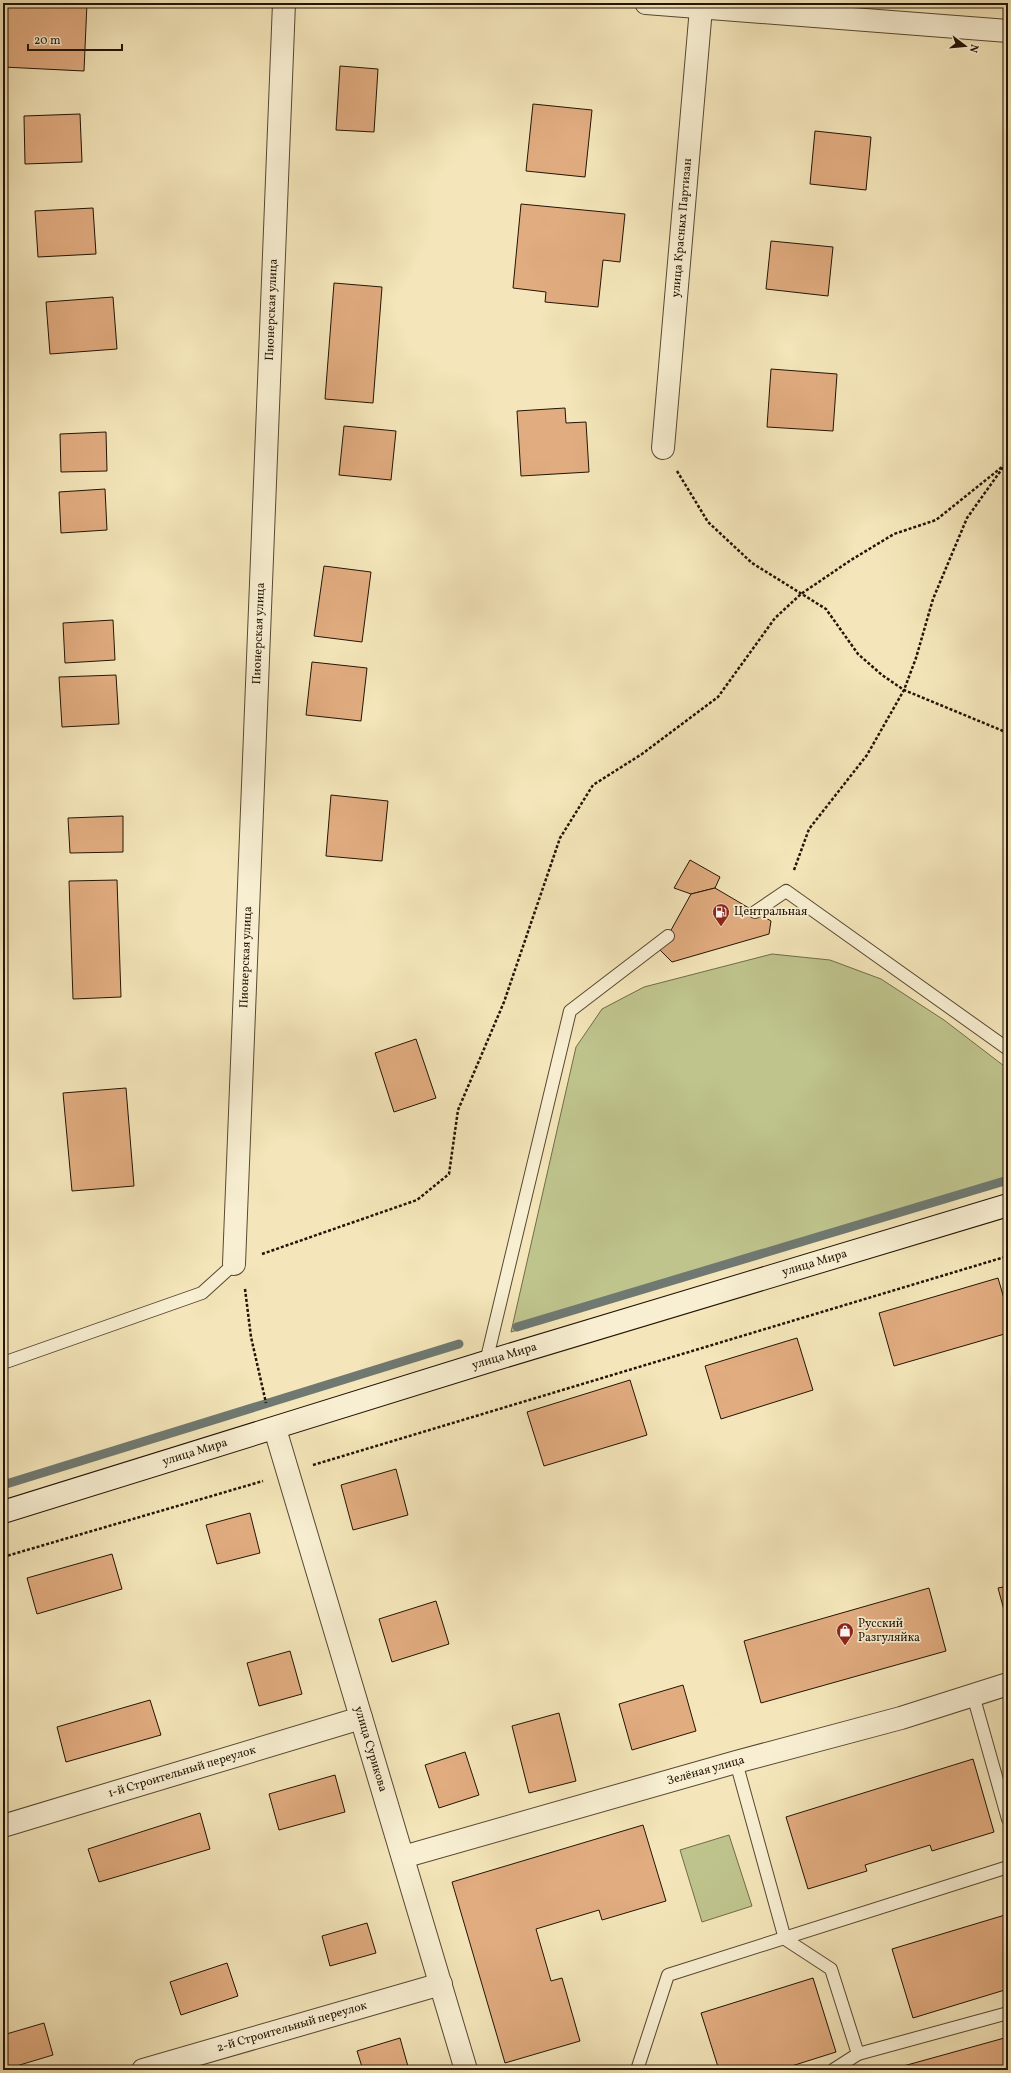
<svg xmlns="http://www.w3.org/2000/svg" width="1011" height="2073" font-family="Vollkorn,serif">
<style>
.green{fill:#bfc48d;stroke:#716c48}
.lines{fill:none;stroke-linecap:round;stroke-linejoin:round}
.stream{stroke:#6f7972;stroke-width:9}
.building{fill:#e1ac80;stroke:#231404}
.service-casing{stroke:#574832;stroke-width:14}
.minor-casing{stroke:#574832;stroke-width:24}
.secondary-casing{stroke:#231404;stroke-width:24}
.path{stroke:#231404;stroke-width:2.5;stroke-dasharray:3 2;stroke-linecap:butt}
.service{stroke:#f8efd2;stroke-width:12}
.minor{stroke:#f8efd2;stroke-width:22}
.secondary{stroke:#f8efd2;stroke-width:22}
.labels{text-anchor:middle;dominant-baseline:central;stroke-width:3.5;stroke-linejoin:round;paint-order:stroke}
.street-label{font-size:12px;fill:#231404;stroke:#f8efd2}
.poi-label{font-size:12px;fill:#231404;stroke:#f8efd2;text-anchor:start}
</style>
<rect width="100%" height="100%" fill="#f4e6ba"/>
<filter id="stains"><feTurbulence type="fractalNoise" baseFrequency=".005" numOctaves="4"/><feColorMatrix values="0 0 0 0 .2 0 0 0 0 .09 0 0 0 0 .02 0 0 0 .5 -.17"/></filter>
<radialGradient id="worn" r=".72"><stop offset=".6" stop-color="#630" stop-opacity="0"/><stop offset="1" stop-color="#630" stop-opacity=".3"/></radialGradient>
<g class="green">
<polygon points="772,954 830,960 881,979 944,1020 1008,1069 1008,1182 511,1332 576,1047 602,1009 644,987"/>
<polygon points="729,1835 752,1906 702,1922 680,1850"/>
</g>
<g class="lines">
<g class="stream">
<polyline points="517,1327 1008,1180"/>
<polyline points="3,1485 459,1344"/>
</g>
</g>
<g class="building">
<polygon points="4,3 87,3 84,71 3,67"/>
<polygon points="340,66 378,69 374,132 336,130"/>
<polygon points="533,104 592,110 585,177 526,171"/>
<polygon points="80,114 82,162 25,164 24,116"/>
<polygon points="815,131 871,137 866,190 810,184"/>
<polygon points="521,204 625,214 620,262 603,260 598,307 545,302 546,292 513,288"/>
<polygon points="93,208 96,254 38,257 35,211"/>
<polygon points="771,241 833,247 828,296 766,289"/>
<polygon points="334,283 382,287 373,403 325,399"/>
<polygon points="113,297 117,349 50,354 46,302"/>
<polygon points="771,369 837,374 833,431 767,427"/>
<polygon points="565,408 566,423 586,422 589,472 521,476 517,411"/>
<polygon points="344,426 396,431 391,480 339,475"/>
<polygon points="106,432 107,471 61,472 60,434"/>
<polygon points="105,489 107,530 61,533 59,492"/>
<polygon points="324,566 371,572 362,642 314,636"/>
<polygon points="113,620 115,660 65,663 63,623"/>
<polygon points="312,662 367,668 361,721 306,715"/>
<polygon points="116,675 119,724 62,727 59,677"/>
<polygon points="331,795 388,801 382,861 326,856"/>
<polygon points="123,816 123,852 70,853 68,818"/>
<polygon points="690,860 720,877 715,888 691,894 674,888"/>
<polygon points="117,880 121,997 73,999 69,881"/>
<polygon points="715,888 771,921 769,934 672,962 660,950 691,894"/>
<polygon points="416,1039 436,1098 394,1112 375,1053"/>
<polygon points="126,1088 134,1186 72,1191 63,1093"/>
<polygon points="998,1278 1008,1312 1008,1333 894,1366 879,1313"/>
<polygon points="797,1338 813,1390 721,1419 705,1366"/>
<polygon points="630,1380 647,1435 544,1466 527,1412"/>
<polygon points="396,1469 408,1515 353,1530 341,1485"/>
<polygon points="250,1513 260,1553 217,1564 206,1525"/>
<polygon points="112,1554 122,1589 37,1614 27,1578"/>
<polygon points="1008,1586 1008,1625 998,1588"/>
<polygon points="929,1588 946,1651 761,1703 744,1641"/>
<polygon points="436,1601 449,1644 392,1662 379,1619"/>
<polygon points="290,1651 302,1694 259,1706 247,1663"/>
<polygon points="683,1685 696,1731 632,1750 619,1704"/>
<polygon points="150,1700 161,1735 66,1762 57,1727"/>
<polygon points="559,1713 576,1781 529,1793 512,1726"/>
<polygon points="465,1752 479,1795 439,1808 425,1765"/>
<polygon points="973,1759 994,1832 932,1851 930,1845 865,1865 867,1871 808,1889 786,1817"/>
<polygon points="335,1775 345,1812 279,1830 269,1794"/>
<polygon points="200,1813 210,1849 99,1882 88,1849"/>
<polygon points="643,1825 666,1901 602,1920 599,1910 536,1929 551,1981 562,1978 580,2041 505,2063 452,1882"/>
<polygon points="1005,1915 1008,1926 1008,1989 913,2018 892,1949"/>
<polygon points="367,1923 376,1953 330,1966 322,1936"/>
<polygon points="227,1963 238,1996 181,2015 170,1982"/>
<polygon points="813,1978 836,2052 779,2070 719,2070 701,2013"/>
<polygon points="44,2023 53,2055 3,2070 3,2035"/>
<polygon points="1008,2037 1008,2069 889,2070"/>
<polygon points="400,2038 409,2070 363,2070 357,2051"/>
</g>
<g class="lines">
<g class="service-casing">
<g id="service">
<polyline points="755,912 786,891 1008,1049"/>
<polyline points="486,1362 570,1011 668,936"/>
<polyline points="3,1363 202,1293 234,1264"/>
<polyline points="973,1695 1008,1819"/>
<polyline points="736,1762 785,1939 831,1969 858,2054 833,2070"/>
<polyline points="858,2054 1008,2013"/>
<polyline points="637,2070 668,1975 1008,1867"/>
</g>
</g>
<g class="minor-casing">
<g id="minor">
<polyline points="646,3 1008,31"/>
<path id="s1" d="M663,448L701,8"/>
<path id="s2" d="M234,1264L284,3"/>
<path id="s3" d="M275,1429L466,2070"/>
<path id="s4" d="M3,1826L361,1718"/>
<path id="s5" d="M403,1857L736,1762L901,1718L1008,1684"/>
<path id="s6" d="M143,2070L441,1984"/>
</g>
</g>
<g class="secondary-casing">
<g id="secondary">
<path id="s7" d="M3,1512L486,1362L1008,1205"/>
</g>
</g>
<g class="path">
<polyline points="1008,460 1008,469"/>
<polyline points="677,471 708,522 752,563 826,609 858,654 882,675 904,690 1008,733"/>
<polyline points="794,870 809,829 867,755 904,690 916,658 933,599 967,518 1004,466"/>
<polyline points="262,1254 417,1200 449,1174 458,1110 504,1002 560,838 593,785 642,754 718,697 775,618 801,594 851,560 894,534 936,520 1007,463"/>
<polyline points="245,1289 251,1337 266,1403"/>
<polyline points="313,1465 1008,1256"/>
<polyline points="3,1557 263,1481"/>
</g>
<use href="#service" class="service"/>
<use href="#minor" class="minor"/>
<use href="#secondary" class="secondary"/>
</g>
<defs>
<g id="fuel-pin" transform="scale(0.9)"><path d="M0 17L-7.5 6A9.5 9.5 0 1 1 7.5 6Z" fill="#8f2418" stroke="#f8efd2"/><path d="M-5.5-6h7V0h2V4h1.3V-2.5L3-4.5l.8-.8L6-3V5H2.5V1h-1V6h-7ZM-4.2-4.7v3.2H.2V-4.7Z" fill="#fff"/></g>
<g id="shop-pin" transform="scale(0.9)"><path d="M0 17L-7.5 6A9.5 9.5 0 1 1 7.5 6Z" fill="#8f2418" stroke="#f8efd2"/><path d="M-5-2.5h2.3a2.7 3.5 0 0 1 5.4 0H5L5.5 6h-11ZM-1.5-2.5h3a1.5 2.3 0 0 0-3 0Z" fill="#fff"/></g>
</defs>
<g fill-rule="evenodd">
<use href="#fuel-pin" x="721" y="912"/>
<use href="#shop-pin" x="845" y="1631"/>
</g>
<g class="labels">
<g class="street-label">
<text stroke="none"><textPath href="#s1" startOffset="221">улица Красных Партизан</textPath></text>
<text stroke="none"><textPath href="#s2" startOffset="955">Пионерская улица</textPath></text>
<text stroke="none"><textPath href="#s2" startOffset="631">Пионерская улица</textPath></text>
<text stroke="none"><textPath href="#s2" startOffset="307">Пионерская улица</textPath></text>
<text stroke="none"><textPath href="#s7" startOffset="849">улица Мира</textPath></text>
<text stroke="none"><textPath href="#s7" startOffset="525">улица Мира</textPath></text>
<text stroke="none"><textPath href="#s7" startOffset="201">улица Мира</textPath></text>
<text stroke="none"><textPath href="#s3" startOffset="334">улица Сурикова</textPath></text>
<text stroke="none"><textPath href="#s5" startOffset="315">Зелёная улица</textPath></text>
<text stroke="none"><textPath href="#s4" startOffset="187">1-й Строительный переулок</textPath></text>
<text stroke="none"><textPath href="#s6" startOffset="155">2-й Строительный переулок</textPath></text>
</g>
<g class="poi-label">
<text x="734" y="912">Центральная</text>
<text x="858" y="1624">Русский<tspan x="858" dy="14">Разгуляйка</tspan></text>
</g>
</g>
<rect width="1011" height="2073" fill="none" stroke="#f4e6ba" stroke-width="16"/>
<rect x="4" y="4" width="1003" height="2065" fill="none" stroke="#231404" stroke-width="2"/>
<rect x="8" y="8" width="995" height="2057" fill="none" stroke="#231404"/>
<g transform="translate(965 46) rotate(106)" stroke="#f8efd2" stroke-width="3" paint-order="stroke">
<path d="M0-3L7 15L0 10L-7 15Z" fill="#231404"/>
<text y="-6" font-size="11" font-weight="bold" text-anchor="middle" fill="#231404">N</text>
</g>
<path d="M28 44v6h94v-6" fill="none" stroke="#231404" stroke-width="2"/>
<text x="34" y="44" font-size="12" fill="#231404" stroke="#f8efd2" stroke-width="3" paint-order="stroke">20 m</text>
<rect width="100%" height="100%" filter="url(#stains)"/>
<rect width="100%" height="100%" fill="url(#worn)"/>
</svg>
